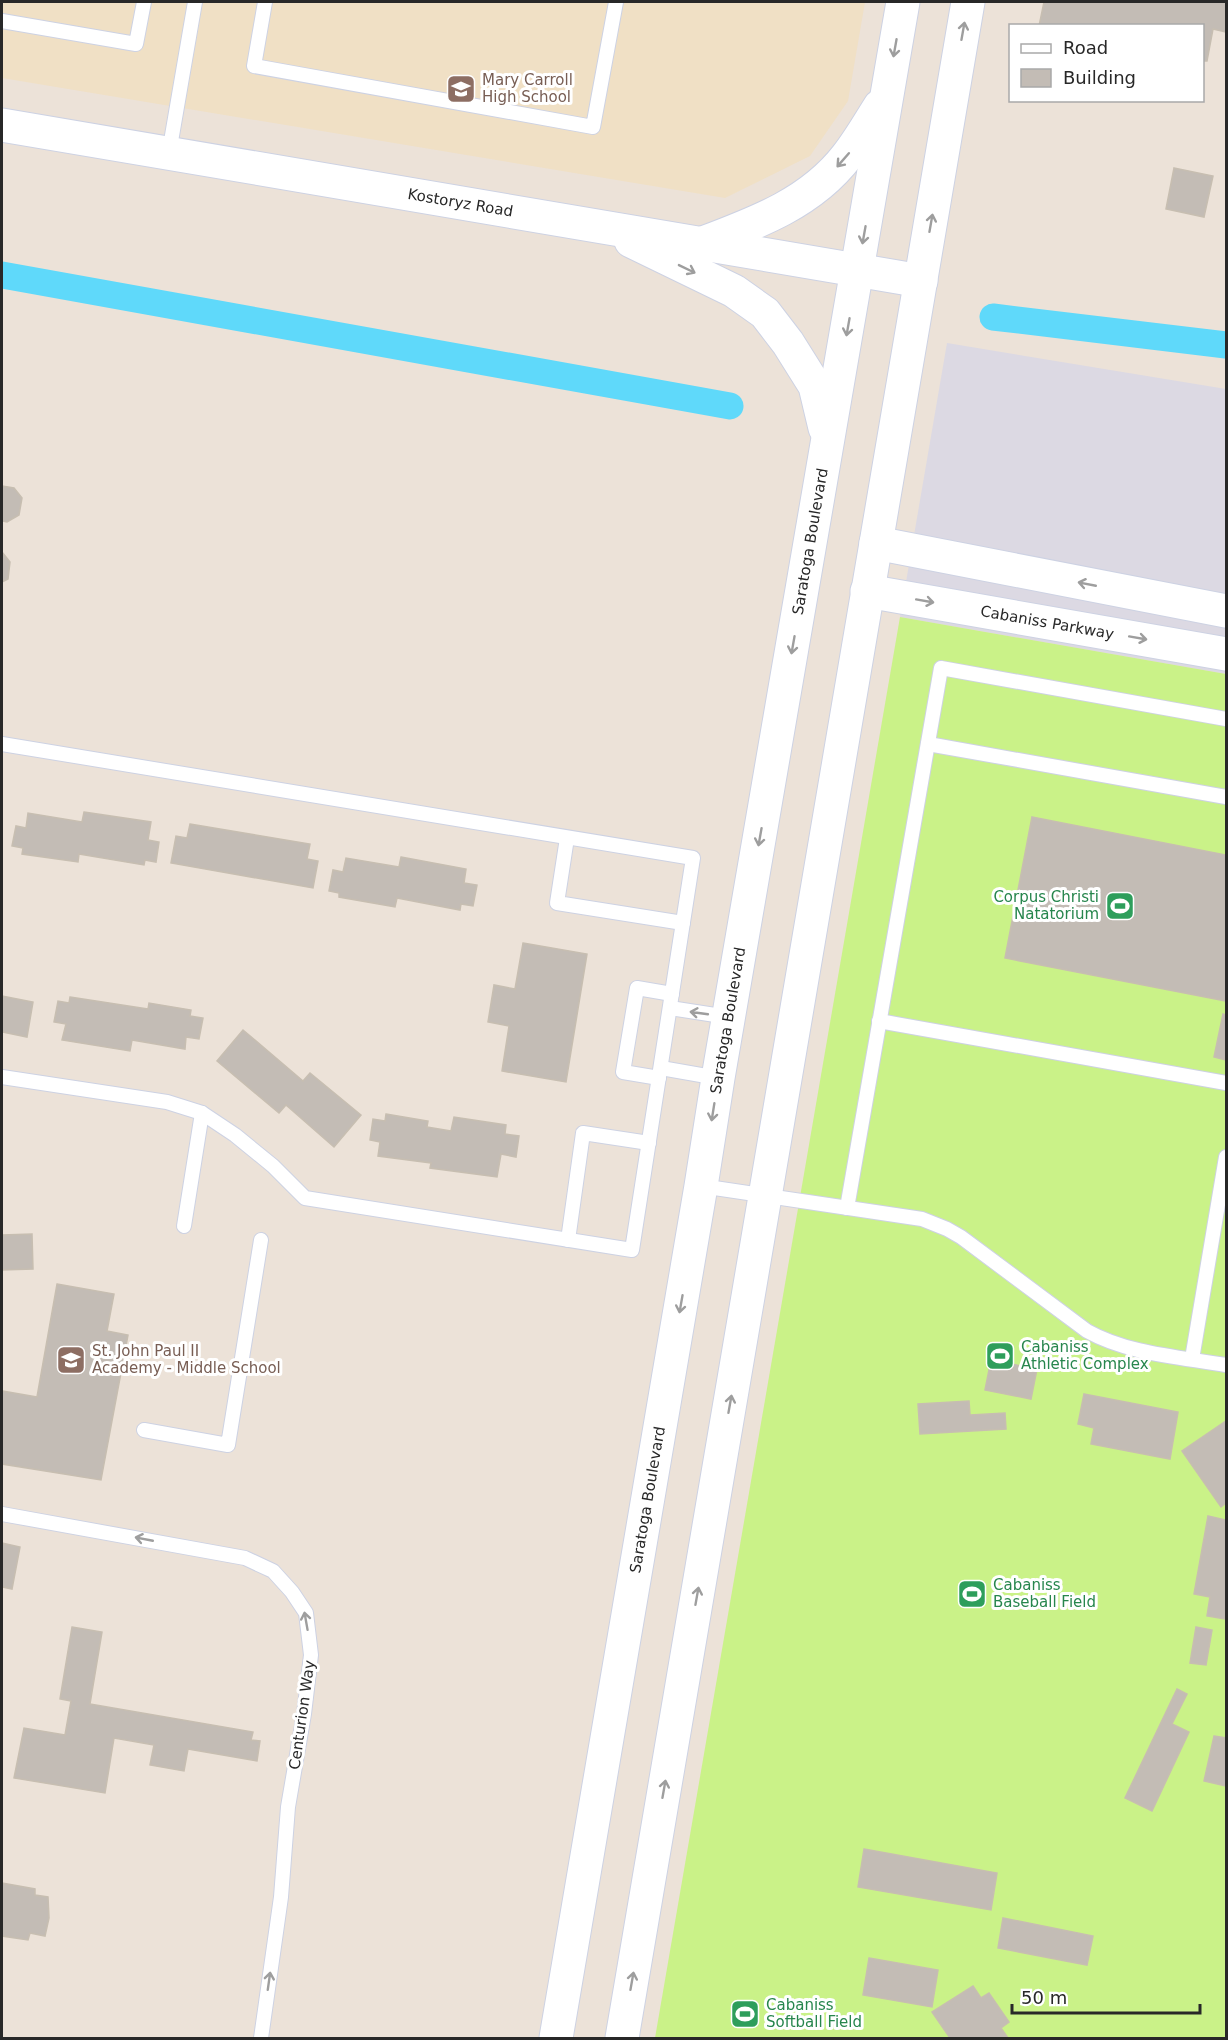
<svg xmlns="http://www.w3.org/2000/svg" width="1228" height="2040" font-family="'DejaVu Sans',sans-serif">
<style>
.industrial{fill:#dcd9e3}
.education{fill:#f0e0c5}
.pitch{fill:#caf288}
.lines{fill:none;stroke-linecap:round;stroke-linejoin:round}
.canal{stroke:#5fd9fa;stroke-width:27}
.building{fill:#c3bcb5;stroke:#c7beb1;stroke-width:1.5}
.lane-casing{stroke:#cdd2e3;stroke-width:16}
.secondary-casing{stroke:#cdd2e3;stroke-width:35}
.lane{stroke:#fff;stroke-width:14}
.secondary{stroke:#fff;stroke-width:33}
.oneway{stroke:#9e9e9e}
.labels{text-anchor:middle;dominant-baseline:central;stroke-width:6;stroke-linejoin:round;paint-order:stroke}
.education-label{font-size:15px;fill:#785e54;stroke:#fff;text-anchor:start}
.street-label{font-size:15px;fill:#282828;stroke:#fff}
.leisure-label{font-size:15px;fill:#27864d;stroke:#fff;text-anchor:start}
</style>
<rect width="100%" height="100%" fill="#ece2d8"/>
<polygon class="industrial" points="947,343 1226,389 1226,674 900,617"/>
<polygon class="education" points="2,2 865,2 848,101 810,156 725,198 2,78"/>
<polygon class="pitch" points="900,617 1226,674 1226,2038 655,2038"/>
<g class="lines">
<g class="canal">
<polyline points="2,275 730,406"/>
<polyline points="993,317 1226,345"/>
</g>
</g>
<g class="building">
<polygon points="1044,2 1226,2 1226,32 1213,29 1207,61 1202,61 1202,26 1039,26"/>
<polygon points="1174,168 1213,176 1204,217 1166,209"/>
<polygon points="2,486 14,488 22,498 19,515 7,522 2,521"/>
<polygon points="2,552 10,562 8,579 2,582"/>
<polygon points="84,812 151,822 148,840 159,842 156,862 145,860 144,865 79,854 78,862 22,854 23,848 12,846 16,826 26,828 28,813 82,822"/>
<polygon points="1032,817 1226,855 1226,1001 1005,958"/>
<polygon points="190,824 310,844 307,859 318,861 313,888 171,863 176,836 187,838"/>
<polygon points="401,857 466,869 464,883 477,885 473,906 461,904 460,910 397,898 395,907 339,897 339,893 329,891 333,870 343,872 346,858 399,867"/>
<polygon points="523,943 587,954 566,1082 502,1071 509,1026 488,1022 494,985 515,989"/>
<polygon points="2,996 33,1002 27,1037 2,1032"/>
<polygon points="70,997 148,1009 149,1003 191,1010 190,1016 203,1018 199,1039 186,1037 185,1049 132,1040 130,1051 62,1040 66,1024 54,1022 58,1001 69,1003"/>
<polygon points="1223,1014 1226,1015 1226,1060 1214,1057"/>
<polygon points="243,1030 303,1081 310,1073 361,1115 334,1147 286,1105 279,1113 217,1061"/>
<polygon points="386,1114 428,1121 427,1127 451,1131 454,1117 506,1125 505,1134 519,1136 516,1157 501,1154 497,1177 430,1168 431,1163 378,1156 380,1142 370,1140 373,1119 385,1121"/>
<polygon points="32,1234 33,1269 2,1270 2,1235"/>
<polygon points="57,1284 114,1294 107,1331 128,1335 101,1480 2,1464 2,1391 37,1397"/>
<polygon points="991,1360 1037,1369 1031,1399 985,1390"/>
<polygon points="1084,1394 1178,1412 1170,1459 1091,1444 1094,1428 1078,1424"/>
<polygon points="969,1401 970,1415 1005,1413 1006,1429 920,1434 918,1404"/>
<polygon points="1226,1421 1226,1503 1221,1507 1182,1451"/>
<polygon points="1208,1516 1226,1520 1226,1619 1207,1616 1210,1597 1194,1594"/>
<polygon points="2,1543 20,1547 12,1589 2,1587"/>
<polygon points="72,1627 102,1632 90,1704 253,1732 251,1740 260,1741 257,1761 188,1749 184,1771 150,1765 154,1745 114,1738 105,1793 14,1778 24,1728 65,1735 71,1701 60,1699"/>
<polygon points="1196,1627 1212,1630 1206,1665 1190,1663"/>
<polygon points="1177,1689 1187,1694 1172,1724 1189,1732 1152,1811 1125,1798"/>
<polygon points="1214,1736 1226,1738 1226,1786 1204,1781"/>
<polygon points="864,1849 997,1873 991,1910 858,1887"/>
<polygon points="2,1883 35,1889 35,1895 48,1897 49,1918 45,1936 30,1933 28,1940 2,1936"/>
<polygon points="1003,1918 1093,1936 1087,1965 998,1948"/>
<polygon points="869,1958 938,1970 932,2007 863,1995"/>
<polygon points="973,1986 981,1998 989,1993 1009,2022 1001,2028 1008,2038 950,2038 932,2012"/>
</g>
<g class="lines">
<g class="lane-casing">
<g id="lane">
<polyline points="265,2 254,66 593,127 616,2"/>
<polyline points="2,21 136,44 144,2"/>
<polyline points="169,153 195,2"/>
<polyline points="2,744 693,858 632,1250 305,1198 273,1166 235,1135 202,1113 167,1102 2,1077"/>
<polyline points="928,744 1226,797"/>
<polyline points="567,838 557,903 683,923"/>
<polyline points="670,1008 728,1017"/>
<polyline points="879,1021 1226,1083"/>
<polyline points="661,1068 718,1078"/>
<polyline points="659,1078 623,1072 637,988 672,994"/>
<path d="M701,1186L922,1219L947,1229L961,1237L1087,1331C1128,1354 1180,1357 1226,1365"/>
<polyline points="847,1208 941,668 1226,719"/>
<polyline points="184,1226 202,1113"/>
<polyline points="568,1240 583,1133 649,1143"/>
<polyline points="1192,1359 1226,1157"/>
<polyline points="144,1430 228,1445 261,1240"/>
<polyline points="2,1514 245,1558 273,1571 292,1592 306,1613 311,1655 304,1714 288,1807 281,1897 261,2038"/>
</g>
</g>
<g class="secondary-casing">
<g id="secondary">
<path id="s1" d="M2,125L921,281"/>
<polyline points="631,241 734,291 765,313 788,343 815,386 825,428"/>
<path d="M703,243C756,223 811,203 847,156C859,141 869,123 880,106"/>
<polyline points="876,543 1226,611"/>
<path id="s2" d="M867,591L1226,654"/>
<path id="s3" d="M556,2038L701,1186L718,1078L903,2"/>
<polyline points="622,2038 968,2"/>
</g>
</g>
<use href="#lane" class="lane"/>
<use href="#secondary" class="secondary"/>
</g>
<defs><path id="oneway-shaft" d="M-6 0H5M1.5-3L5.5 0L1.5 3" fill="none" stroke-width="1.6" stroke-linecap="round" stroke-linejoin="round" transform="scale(1.5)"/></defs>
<g class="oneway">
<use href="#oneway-shaft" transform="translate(963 31) rotate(-80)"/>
<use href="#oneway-shaft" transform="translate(895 48) rotate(100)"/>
<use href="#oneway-shaft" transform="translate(843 160) rotate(131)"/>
<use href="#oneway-shaft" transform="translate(931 223) rotate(-80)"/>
<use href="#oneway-shaft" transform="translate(864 235) rotate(100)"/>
<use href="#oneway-shaft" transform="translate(687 269) rotate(26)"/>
<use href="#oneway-shaft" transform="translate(848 327) rotate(100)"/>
<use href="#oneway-shaft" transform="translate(1087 584) rotate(-169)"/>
<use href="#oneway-shaft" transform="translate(925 601) rotate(10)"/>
<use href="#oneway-shaft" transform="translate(1138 638) rotate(10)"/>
<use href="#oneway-shaft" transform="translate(793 645) rotate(100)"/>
<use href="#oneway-shaft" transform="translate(760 837) rotate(100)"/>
<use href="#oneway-shaft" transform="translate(699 1013) rotate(-172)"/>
<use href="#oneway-shaft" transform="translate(713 1112) rotate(99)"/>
<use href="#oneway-shaft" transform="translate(681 1304) rotate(100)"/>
<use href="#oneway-shaft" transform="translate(730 1404) rotate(-80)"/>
<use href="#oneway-shaft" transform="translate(144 1539) rotate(-169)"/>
<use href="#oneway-shaft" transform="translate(697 1596) rotate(-80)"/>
<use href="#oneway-shaft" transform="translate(306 1621) rotate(-100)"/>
<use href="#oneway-shaft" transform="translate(664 1789) rotate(-80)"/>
<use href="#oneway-shaft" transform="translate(269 1981) rotate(-82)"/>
<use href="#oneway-shaft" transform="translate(632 1981) rotate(-80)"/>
</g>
<defs>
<g id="school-square" transform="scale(1.5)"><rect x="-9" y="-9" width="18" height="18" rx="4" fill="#8d6e63" stroke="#fff"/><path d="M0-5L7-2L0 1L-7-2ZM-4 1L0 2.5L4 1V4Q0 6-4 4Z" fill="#fff"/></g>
<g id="stadium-square" transform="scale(1.5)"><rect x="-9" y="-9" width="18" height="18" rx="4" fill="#2e9e5b" stroke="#fff"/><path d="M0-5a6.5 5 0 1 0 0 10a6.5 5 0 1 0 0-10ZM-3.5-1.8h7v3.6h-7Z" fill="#fff"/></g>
</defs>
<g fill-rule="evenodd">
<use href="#school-square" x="461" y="89"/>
<use href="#stadium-square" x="1120" y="906"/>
<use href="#stadium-square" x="1000" y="1356"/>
<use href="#school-square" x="71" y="1360"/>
<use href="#stadium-square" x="972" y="1594"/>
<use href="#stadium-square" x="745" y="2014"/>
</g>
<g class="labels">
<g class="education-label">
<text x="482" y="80">Mary Carroll<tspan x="482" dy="17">High School</tspan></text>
<text x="92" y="1351">St. John Paul II<tspan x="92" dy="17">Academy - Middle School</tspan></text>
</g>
<g class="street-label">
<text stroke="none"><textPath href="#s1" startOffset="465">Kostoryz Road</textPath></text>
<text stroke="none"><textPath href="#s3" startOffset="1518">Saratoga Boulevard</textPath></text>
<text stroke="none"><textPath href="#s2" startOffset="183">Cabaniss Parkway</textPath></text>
<text stroke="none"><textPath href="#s3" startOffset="1032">Saratoga Boulevard</textPath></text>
<text stroke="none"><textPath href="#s3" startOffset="546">Saratoga Boulevard</textPath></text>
<text transform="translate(302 1715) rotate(-82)">Centurion Way</text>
</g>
<g class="leisure-label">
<text x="1099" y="897" text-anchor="end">Corpus Christi<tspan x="1099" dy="17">Natatorium</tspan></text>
<text x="1021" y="1347">Cabaniss<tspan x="1021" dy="17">Athletic Complex</tspan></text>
<text x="993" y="1585">Cabaniss<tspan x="993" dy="17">Baseball Field</tspan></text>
<text x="766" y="2005">Cabaniss<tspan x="766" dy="17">Softball Field</tspan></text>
</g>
</g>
<rect width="1228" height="2040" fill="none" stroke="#282828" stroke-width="6"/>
<rect x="1009" y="24" width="195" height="78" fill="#ffffff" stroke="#a9a9a9" stroke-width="1.5"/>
<rect x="1021" y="44" width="30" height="9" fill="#ffffff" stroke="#a9a9a9" stroke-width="1.5"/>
<text x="1063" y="54" font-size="18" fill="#282828">Road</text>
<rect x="1021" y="69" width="30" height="18" fill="#c3bcb5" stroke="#a9a9a9" stroke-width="1.5"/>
<text x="1063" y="84" font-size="18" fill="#282828">Building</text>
<path d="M1012 2004v9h188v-9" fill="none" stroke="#282828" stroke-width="3"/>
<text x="1021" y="2004" font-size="18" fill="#282828" stroke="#ffffff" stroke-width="4.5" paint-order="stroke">50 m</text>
</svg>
